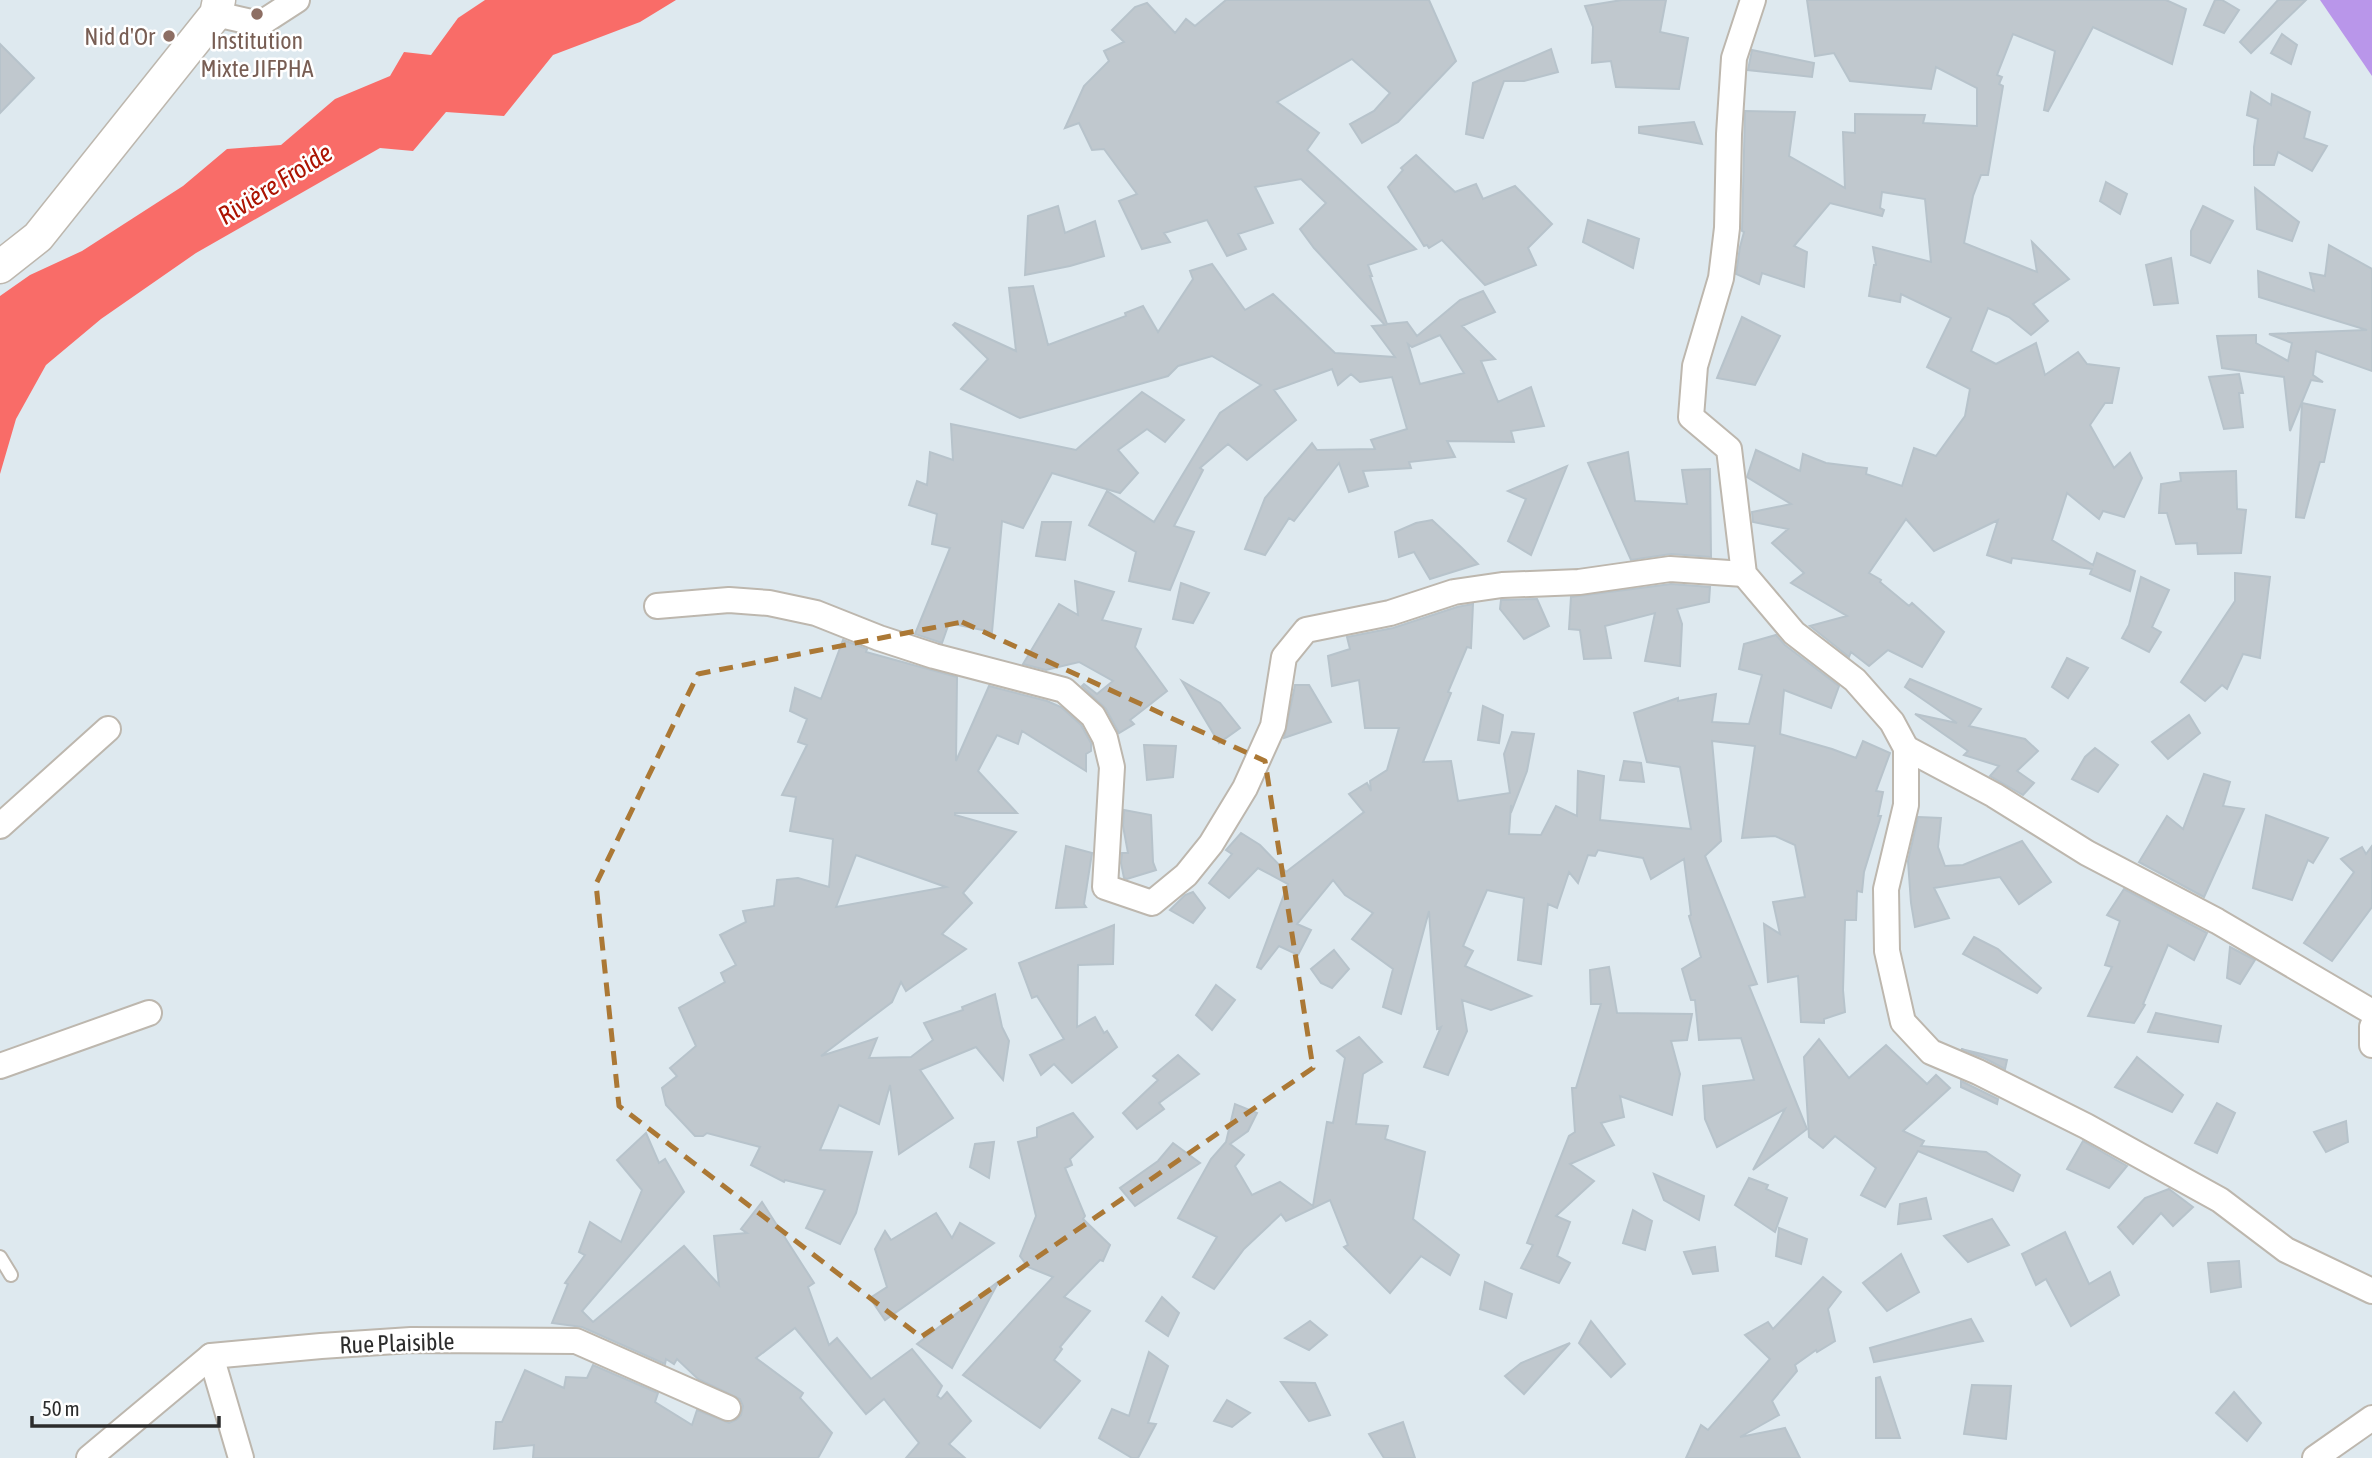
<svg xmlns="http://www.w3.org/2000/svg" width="2372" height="1458" font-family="'Asap Condensed',sans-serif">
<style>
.green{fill:#b996ea}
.water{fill:#f96c68}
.building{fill:#c0c8ce;stroke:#b7c3cb;stroke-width:2;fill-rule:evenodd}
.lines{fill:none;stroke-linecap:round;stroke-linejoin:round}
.service-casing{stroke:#bdb7ae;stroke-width:16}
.minor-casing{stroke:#bdb7ae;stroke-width:28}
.tertiary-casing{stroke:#bdb7ae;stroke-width:35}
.service{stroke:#fff;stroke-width:12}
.minor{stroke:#fff;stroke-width:24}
.tertiary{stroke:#fff;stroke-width:32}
.marked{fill:none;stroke:#ab7835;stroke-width:5;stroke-dasharray:14 9;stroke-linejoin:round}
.education-dot{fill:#8d6e63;stroke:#fff;stroke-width:2.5}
.labels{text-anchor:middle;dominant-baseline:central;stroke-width:5;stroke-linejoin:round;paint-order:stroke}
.education-label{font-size:24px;fill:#785e54;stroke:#fff;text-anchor:end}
.street-label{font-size:24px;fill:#2c2c2c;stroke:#fff}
.water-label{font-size:26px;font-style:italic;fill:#ab1301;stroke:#fff}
</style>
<rect width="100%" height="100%" fill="#dee9ef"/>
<polygon class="green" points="2320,0 2372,0 2372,76"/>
<polygon class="water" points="485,0 676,0 640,22 553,55 504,116 446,112 413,151 380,148 196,253 101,319 46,365 16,419 0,474 0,296 30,275 82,251 183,186 227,149 281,145 335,99 390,76 404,52 431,55 458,18"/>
<g class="building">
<path d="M1226,0H1429L1456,61L1398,122L1362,143L1350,124L1374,111L1390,93L1352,59L1277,102L1319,133L1307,150L1416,249L1368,265L1372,276H1370L1387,324L1407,322L1417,336L1460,300L1483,291L1495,312L1462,326L1495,359L1481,361L1498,402L1531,387L1544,426L1511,431L1514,442L1447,441L1455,457L1409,462L1411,468L1363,471L1368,486L1349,492L1339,463L1294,521L1289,518L1265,555L1245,549L1265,498L1312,443L1317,450L1375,449L1371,440L1407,429L1392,377L1360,382L1351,374L1338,385L1332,369L1274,390L1296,420L1247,460L1228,444L1200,468L1203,470L1174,526L1194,532L1170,590L1129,581L1136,552L1089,525L1107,491L1154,522L1220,413L1261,385L1212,356L1178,366L1168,376L1020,418L961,389L988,359L953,325L955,323L1016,351L1009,288L1033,286L1048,345L1126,316L1125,313L1143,306L1158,332L1193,279L1190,271L1212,264L1245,310L1273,294L1335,353L1395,357L1372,326L1385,325L1314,248L1300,229L1326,203L1301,179L1255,187L1273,223L1238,234L1246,249L1227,256L1207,220L1164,233L1170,242L1142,249L1119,201L1137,194L1104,149L1092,150L1079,123L1065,128L1084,86L1109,61L1104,51L1124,42L1112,30L1135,7L1147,3L1175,33L1186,19L1195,26ZM1440,335L1464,373L1420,384L1408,344L1412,347Z"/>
<polygon points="1622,0 1666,0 1660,32 1688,38 1679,89 1616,87 1611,61 1592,63 1593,27 1585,6"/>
<polygon points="1807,0 2166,0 2186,9 2172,64 2093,27 2048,111 2044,110 2055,51 2013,34 1997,75 2002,77 1999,84 2003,86 1988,175 1981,175 1973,196 1964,243 2037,272 2032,242 2069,279 2033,304 2048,321 2031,335 2009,317 1988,308 1971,351 1996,364 2036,343 2045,375 2078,352 2087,364 2119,368 2112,403 2105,403 2090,425 2114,468 2130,453 2142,478 2124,517 2103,511 2099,519 2067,493 2052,540 2093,565 2097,553 2135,571 2130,591 2090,574 2092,569 2012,558 2011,563 1987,555 1998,520 1934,551 1906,519 1869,573 1881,580 1880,582 1909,606 1912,603 1944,632 1922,667 1888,650 1869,666 1851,652 1849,657 1810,626 1847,616 1791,583 1804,573 1772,543 1788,529 1753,522 1752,512 1791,504 1747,477 1756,450 1800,471 1803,454 1826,463 1867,468 1866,474 1902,486 1914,448 1936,456 1965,416 1970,389 1927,367 1951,318 1901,294 1900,302 1869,296 1874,265 1876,265 1873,247 1931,262 1925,199 1882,192 1880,208 1884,210 1882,216 1830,203 1794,246 1807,252 1804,287 1762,273 1759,284 1736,274 1740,247 1744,232 1742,231 1745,111 1795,112 1789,156 1845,188 1843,132 1855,133 1855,114 1925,115 1923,123 1977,126 1977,88 1936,67 1931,89 1850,81 1834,53 1815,56"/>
<polygon points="2215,0 2222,0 2239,10 2224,33 2204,25"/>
<polygon points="2278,0 2306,0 2251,53 2240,42"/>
<polygon points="2282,34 2297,45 2291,64 2271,53"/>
<polygon points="0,44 34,78 0,113"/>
<polygon points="1551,49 1558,72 1524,81 1504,81 1483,138 1466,134 1473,83"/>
<polygon points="1752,50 1814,63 1812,77 1748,70"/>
<polygon points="2251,92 2271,105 2272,94 2310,112 2304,138 2327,146 2312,171 2278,152 2274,165 2254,165 2254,147 2258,119 2247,115"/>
<polygon points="1694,122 1702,144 1639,133 1639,127"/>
<polygon points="1416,155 1455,192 1476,184 1483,199 1515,186 1552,224 1528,248 1536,265 1485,285 1442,240 1429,248 1427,245 1424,246 1388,187 1403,170 1401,168"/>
<polygon points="2106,182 2127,194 2120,214 2100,201"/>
<polygon points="2255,188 2299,222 2292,241 2257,229"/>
<polygon points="1058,206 1065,233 1095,221 1104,256 1070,266 1025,275 1028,216"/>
<polygon points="2203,206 2233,221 2210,263 2191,255 2191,231"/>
<polygon points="1588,220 1639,239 1633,268 1583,242"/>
<polygon points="2329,245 2372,269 2372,371 2316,351 2313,375 2323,382 2311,380 2290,431 2284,377 2222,368 2217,336 2256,335 2256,343 2288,361 2292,343 2269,334 2367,330 2259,297 2258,271 2314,291 2310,273 2325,276"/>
<polygon points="2171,258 2178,303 2154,305 2146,265"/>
<polygon points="1742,317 1780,336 1755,385 1717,378"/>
<polygon points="2239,374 2243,393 2239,393 2243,427 2224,429 2209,377"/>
<polygon points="1142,392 1184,420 1165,442 1147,429 1118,450 1138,473 1120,493 1052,473 1023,528 1002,521 992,632 949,623 942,643 915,634 950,548 932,544 937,514 909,505 917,481 927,485 930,452 953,460 951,424 1076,450"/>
<polygon points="2302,403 2335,410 2324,462 2320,462 2304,518 2296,517"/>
<polygon points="1628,452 1635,501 1687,504 1682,470 1710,469 1711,557 1671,554 1631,560 1588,463"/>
<polygon points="1567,466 1531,555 1508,541 1526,499 1508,491"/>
<polygon points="2236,471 2237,509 2246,510 2241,553 2198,554 2197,543 2176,544 2167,513 2159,513 2161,484 2181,481 2180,473"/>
<polygon points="1432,520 1462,548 1478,564 1430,579 1414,552 1399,557 1395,532 1416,523"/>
<polygon points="1042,522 1071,522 1065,560 1036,556"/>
<polygon points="2235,573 2270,577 2260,658 2243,654 2227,689 2222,685 2205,701 2181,682 2235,601"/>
<polygon points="2141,577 2169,590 2152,627 2161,632 2149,652 2122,638 2129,625"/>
<polygon points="1075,581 1114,592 1102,620 1141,629 1135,647 1167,691 1130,720 1134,724 1119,733 1106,709 1082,686 1084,684 1097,694 1113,681 1079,662 1046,670 1023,664 1059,604 1078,615"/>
<polygon points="1181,583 1209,593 1193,623 1173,619"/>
<polygon points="1671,584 1710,587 1709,602 1677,609 1682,624 1680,666 1645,661 1655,613 1605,626 1611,658 1584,659 1580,630 1569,629 1571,597"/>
<polygon points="1537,599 1549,626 1524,639 1500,609 1501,600"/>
<polygon points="1473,604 1471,648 1467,647 1448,692 1451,693 1423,762 1451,761 1458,801 1510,793 1504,754 1512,732 1534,734 1527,771 1512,810 1511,805 1509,834 1541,835 1556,806 1577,816 1578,771 1604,776 1600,820 1691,829 1680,767 1647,762 1634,713 1678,698 1678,701 1716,694 1712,722 1749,724 1762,675 1739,669 1744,644 1776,635 1785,645 1839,686 1831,708 1784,690 1780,734 1832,749 1856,758 1863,741 1890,753 1876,791 1883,792 1878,816 1881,816 1864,872 1862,892 1857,891 1856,920 1845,920 1843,990 1845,1012 1824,1019 1824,1023 1801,1022 1798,976 1768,982 1764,924 1780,934 1773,902 1805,897 1795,845 1775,836 1742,838 1755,746 1712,741 1721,841 1705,856 1757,984 1749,986 1807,1129 1753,1170 1785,1109 1717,1147 1705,1119 1703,1086 1754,1080 1741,1038 1699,1040 1695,1000 1691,1000 1682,969 1701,957 1689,916 1691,915 1684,859 1651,879 1643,858 1598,850 1595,856 1588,855 1578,883 1569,872 1557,908 1548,904 1541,964 1518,960 1524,898 1487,890 1463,946 1473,951 1465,966 1531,996 1491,1010 1462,1000 1467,1031 1448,1075 1424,1067 1441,1027 1437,1029 1429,911 1401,1014 1383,1007 1393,969 1352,939 1373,913 1345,895 1333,880 1297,924 1311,930 1298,955 1279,946 1261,969 1257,967 1288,884 1258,868 1229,898 1209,883 1232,854 1226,850 1241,833 1260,845 1286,872 1364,812 1349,794 1367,783 1371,791 1370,781 1387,770 1399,728 1365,728 1359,680 1332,686 1328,656 1350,649 1347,637 1393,628 1457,607"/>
<path d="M843,640L867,649L866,652L957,677L956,761L989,686L1047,701L1061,707L1081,725L1091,743V751L1086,754V771L1022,731L1018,744L997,735L978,771L1017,813H955V815L1016,832L963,893L972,903L942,934L966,949L906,991L901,982L892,1002L821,1056L877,1038L869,1058L911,1057L933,1040L924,1023L963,1010L962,1007L995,994L1002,1027L1009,1041L1003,1080L976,1047L920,1070L953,1118L899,1154L890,1085L879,1124L839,1105L820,1150L872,1152L856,1213L840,1244L806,1228L825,1190L785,1180L784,1182L751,1165L760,1147L707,1133L703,1136H695L666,1105L662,1088L677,1076L670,1068L696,1046L679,1008L725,982L721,973L736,965L720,935L746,922L743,911L774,906L777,880L798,878L829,887L833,839L790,831L796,797L782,795L807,745L798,742L807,719L790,711L795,688L821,699ZM856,855L946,887L836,907Z"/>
<polygon points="2067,658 2088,668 2068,698 2052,687"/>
<polygon points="1910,679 1981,709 1969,726 2025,739 2038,751 2017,771 2034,783 2023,795 1990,776 1999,766 1964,755 1968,751 1915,714 1957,723 1905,687"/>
<polygon points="1182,681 1220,703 1240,728 1219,743"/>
<polygon points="1295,685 1309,685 1331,722 1284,738"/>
<polygon points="1483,706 1503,715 1499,743 1478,740"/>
<polygon points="2189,715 2200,733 2168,759 2152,742"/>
<polygon points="1144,745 1176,746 1173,777 1147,780"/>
<polygon points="2095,748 2118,765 2098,792 2072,779 2085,757"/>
<polygon points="1624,761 1641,763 1644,782 1620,780"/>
<polygon points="2204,774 2230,782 2223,806 2244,809 2204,897 2139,862 2167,816 2183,829"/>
<polygon points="1124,810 1151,815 1153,862 1156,870 1127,879 1124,878 1121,863 1122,853 1128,853 1123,826"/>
<polygon points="2266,815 2328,838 2313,863 2308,860 2292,900 2253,888"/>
<polygon points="1918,817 1941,818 1938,847 1945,866 1963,865 2022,841 2051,882 2019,904 2000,877 1934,888 1949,918 1915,927 1911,903 1908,861"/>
<polygon points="1066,846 1092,853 1084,904 1086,907 1056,908"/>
<polygon points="2372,846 2372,907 2332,961 2304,943 2354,872 2341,859 2362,847 2366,854"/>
<polygon points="2124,889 2207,933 2194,960 2168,945 2143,1004 2145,1005 2134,1023 2088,1016 2112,967 2105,965 2120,921 2107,915"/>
<polygon points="1193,892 1205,908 1193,923 1170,910 1185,895"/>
<polygon points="1114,925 1113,964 1078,965 1077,1027 1095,1017 1104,1033 1107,1031 1117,1047 1072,1083 1054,1064 1041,1075 1030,1055 1064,1039 1037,996 1032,998 1019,963"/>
<polygon points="1974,937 1998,949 2041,988 2037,993 1963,954"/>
<polygon points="2230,947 2255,960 2240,984 2227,978"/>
<polygon points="1334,950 1349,969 1332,988 1321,983 1311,969"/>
<polygon points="1609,967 1617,1013 1692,1014 1687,1040 1671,1041 1680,1074 1672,1115 1620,1096 1624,1117 1601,1123 1614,1145 1570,1164 1594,1181 1556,1216 1570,1222 1557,1256 1570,1263 1559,1283 1521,1268 1533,1245 1527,1243 1569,1136 1575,1132 1572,1088 1576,1088 1601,1004 1591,1004 1590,970"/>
<polygon points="1216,985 1235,1000 1212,1030 1196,1015"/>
<polygon points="2156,1013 2221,1026 2218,1042 2148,1032"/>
<polygon points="1359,1037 1382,1062 1363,1074 1356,1124 1388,1126 1385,1139 1425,1152 1413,1219 1459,1255 1450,1275 1421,1256 1390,1293 1344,1247 1348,1245 1330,1200 1286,1221 1281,1214 1244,1249 1214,1289 1193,1277 1217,1237 1178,1218 1211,1159 1226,1142 1235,1104 1257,1113 1248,1131 1230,1144 1244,1155 1235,1166 1252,1195 1280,1182 1313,1206 1327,1122 1333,1123 1345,1058 1337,1051"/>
<polygon points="1819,1039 1849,1078 1886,1045 1927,1084 1936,1075 1950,1088 1903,1131 1924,1141 1921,1146 1986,1152 2020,1175 2013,1191 1918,1151 1885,1207 1861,1195 1876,1168 1835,1136 1823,1148 1809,1137 1804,1057"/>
<polygon points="1961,1049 2007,1060 2005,1069 1984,1058"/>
<polygon points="1178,1055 1199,1074 1159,1103 1164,1109 1137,1129 1123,1113 1158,1080 1153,1076"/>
<polygon points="2137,1057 2183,1095 2172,1112 2115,1087"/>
<polygon points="1961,1081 1998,1099 1997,1104 1961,1087"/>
<polygon points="2217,1103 2235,1113 2217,1153 2195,1143"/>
<polygon points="1073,1113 1093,1137 1070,1159 1072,1165 1065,1168 1085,1216 1083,1219 1110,1245 1103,1261 1100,1260 1064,1297 1090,1311 1060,1347 1062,1349 1054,1360 1080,1381 1040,1428 963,1375 1053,1277 1028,1267 1020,1256 1036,1216 1018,1142 1037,1137 1037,1128"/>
<polygon points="2346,1121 2348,1142 2326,1152 2314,1132"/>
<polygon points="646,1133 659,1163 665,1159 684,1192 582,1311 593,1322 684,1246 719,1285 714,1236 747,1233 741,1229 762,1202 814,1283 808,1287 829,1345 837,1338 871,1379 912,1349 942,1386 937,1396 941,1399 947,1392 971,1421 949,1444 965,1458 906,1458 919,1443 884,1399 866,1414 795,1328 756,1358 803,1393 800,1398 832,1433 818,1458 533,1458 534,1445 494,1449 496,1422 502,1422 525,1370 564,1388 566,1377 587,1378 593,1365 658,1393 655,1402 692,1425 697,1410 729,1423 736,1420 741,1415 743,1406 740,1399 698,1379 677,1359 674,1364 666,1359 665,1364 582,1327 552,1323 568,1284 565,1283 585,1255 579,1252 590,1222 621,1242 642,1190 617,1160"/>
<polygon points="2083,1141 2127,1166 2109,1188 2067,1169"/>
<polygon points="994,1142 989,1178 970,1167 975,1144"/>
<polygon points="1173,1143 1200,1163 1135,1206 1120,1188 1158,1161"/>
<polygon points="1654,1174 1704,1196 1699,1220 1664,1200"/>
<polygon points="1749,1178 1768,1185 1766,1189 1787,1198 1775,1232 1735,1205"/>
<polygon points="2169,1189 2193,1207 2173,1226 2161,1213 2133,1244 2118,1227 2145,1198"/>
<polygon points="1926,1198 1931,1219 1898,1224 1900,1204"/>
<polygon points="1633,1210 1652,1221 1645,1250 1623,1243"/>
<polygon points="936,1213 952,1238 960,1223 994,1243 885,1320 870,1298 887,1287 875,1249 885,1231 891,1240"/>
<polygon points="1992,1219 2009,1245 1968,1262 1944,1236"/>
<polygon points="1779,1228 1807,1239 1801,1264 1776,1256"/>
<polygon points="2065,1232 2089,1284 2110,1272 2119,1295 2071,1326 2046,1279 2036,1285 2022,1254"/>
<polygon points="1715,1247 1718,1271 1693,1274 1684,1252"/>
<polygon points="1901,1254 1919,1292 1887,1311 1863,1283"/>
<polygon points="2239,1261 2241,1287 2211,1292 2208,1263"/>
<polygon points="1823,1277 1841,1292 1828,1309 1835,1341 1817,1352 1816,1350 1795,1365 1797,1371 1772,1401 1779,1415 1740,1437 1785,1428 1800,1458 1686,1458 1701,1425 1708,1430 1770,1359 1745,1335 1768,1322 1773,1329"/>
<polygon points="999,1281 952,1368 917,1344"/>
<polygon points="1485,1282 1512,1294 1506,1318 1480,1309"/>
<polygon points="1162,1297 1179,1313 1168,1336 1146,1321"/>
<polygon points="1971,1319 1983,1341 1874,1362 1870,1348"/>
<polygon points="1310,1321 1327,1335 1309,1350 1285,1338"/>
<polygon points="1591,1321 1625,1364 1611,1377 1579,1343"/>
<polygon points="1570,1343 1524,1394 1505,1376 1521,1363"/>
<polygon points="1149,1352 1168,1366 1148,1423 1156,1424 1138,1458 1132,1458 1099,1438 1112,1409 1129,1416"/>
<polygon points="1880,1377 1900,1438 1876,1438 1876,1378"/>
<polygon points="1281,1382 1315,1383 1330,1415 1309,1421"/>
<polygon points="1972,1385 2011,1386 2006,1439 1964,1434"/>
<polygon points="2234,1392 2261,1423 2247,1441 2216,1413"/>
<polygon points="1227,1400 1250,1413 1232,1427 1214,1421"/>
<polygon points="1403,1422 1415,1458 1384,1458 1369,1434"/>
</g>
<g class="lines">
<g class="service-casing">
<polyline id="service" points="0,1257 11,1275"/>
</g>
<g class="minor-casing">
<g id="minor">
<polyline points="1753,0 1734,58 1729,134 1727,228 1721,278 1695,366 1691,417 1729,449 1744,574 1794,633 1855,680 1892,722 1906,748 1906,805 1886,889 1887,951 1903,1022 1931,1052 1978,1072 2086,1126 2220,1200 2286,1250 2372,1291"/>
<polyline points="216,14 260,24 297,0"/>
<polyline points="657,606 729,600 769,603 816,613 879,638 934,656 1064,690 1093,716 1105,738 1112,767 1105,887 1152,903 1186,875 1211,844 1245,788 1273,726 1284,657 1306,630 1390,613 1454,592 1502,585 1579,582 1670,569 1744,574"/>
<polyline points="1906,748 1994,795 2087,853 2217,921 2372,1012"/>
<polyline points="0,826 108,729"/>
<polyline points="2372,1027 2372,1045"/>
<polyline points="0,1066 149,1013"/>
<polyline points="211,1356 241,1458"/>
<polyline points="89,1458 211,1356 321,1346 411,1340 576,1341 728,1408"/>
<polyline points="2315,1458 2372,1418"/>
</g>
</g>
<g class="tertiary-casing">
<polyline id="tertiary" points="0,267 38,237 216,14 219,0"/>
</g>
<use href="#service" class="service"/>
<use href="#minor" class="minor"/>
<use href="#tertiary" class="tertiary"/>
</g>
<path class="marked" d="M962,622L1265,761L1313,1068L921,1337L619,1106L596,884L698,674Z"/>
<g class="education-dot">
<circle cx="257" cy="14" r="7"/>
<circle cx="169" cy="36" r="7"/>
</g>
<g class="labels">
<g class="education-label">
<text x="155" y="36">Nid d'Or</text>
<text x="257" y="40" text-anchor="middle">Institution<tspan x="257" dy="28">Mixte JIFPHA</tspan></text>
</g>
<g class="street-label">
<text transform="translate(397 1343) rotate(-2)">Rue Plaisible</text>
</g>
<g class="water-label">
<text transform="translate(275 184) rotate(-32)">Rivière Froide</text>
</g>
</g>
<path d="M32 1416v10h187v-10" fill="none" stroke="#2c2c2c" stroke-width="3.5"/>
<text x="42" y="1416" font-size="21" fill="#2c2c2c" stroke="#ffffff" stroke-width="5" paint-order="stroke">50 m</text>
</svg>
